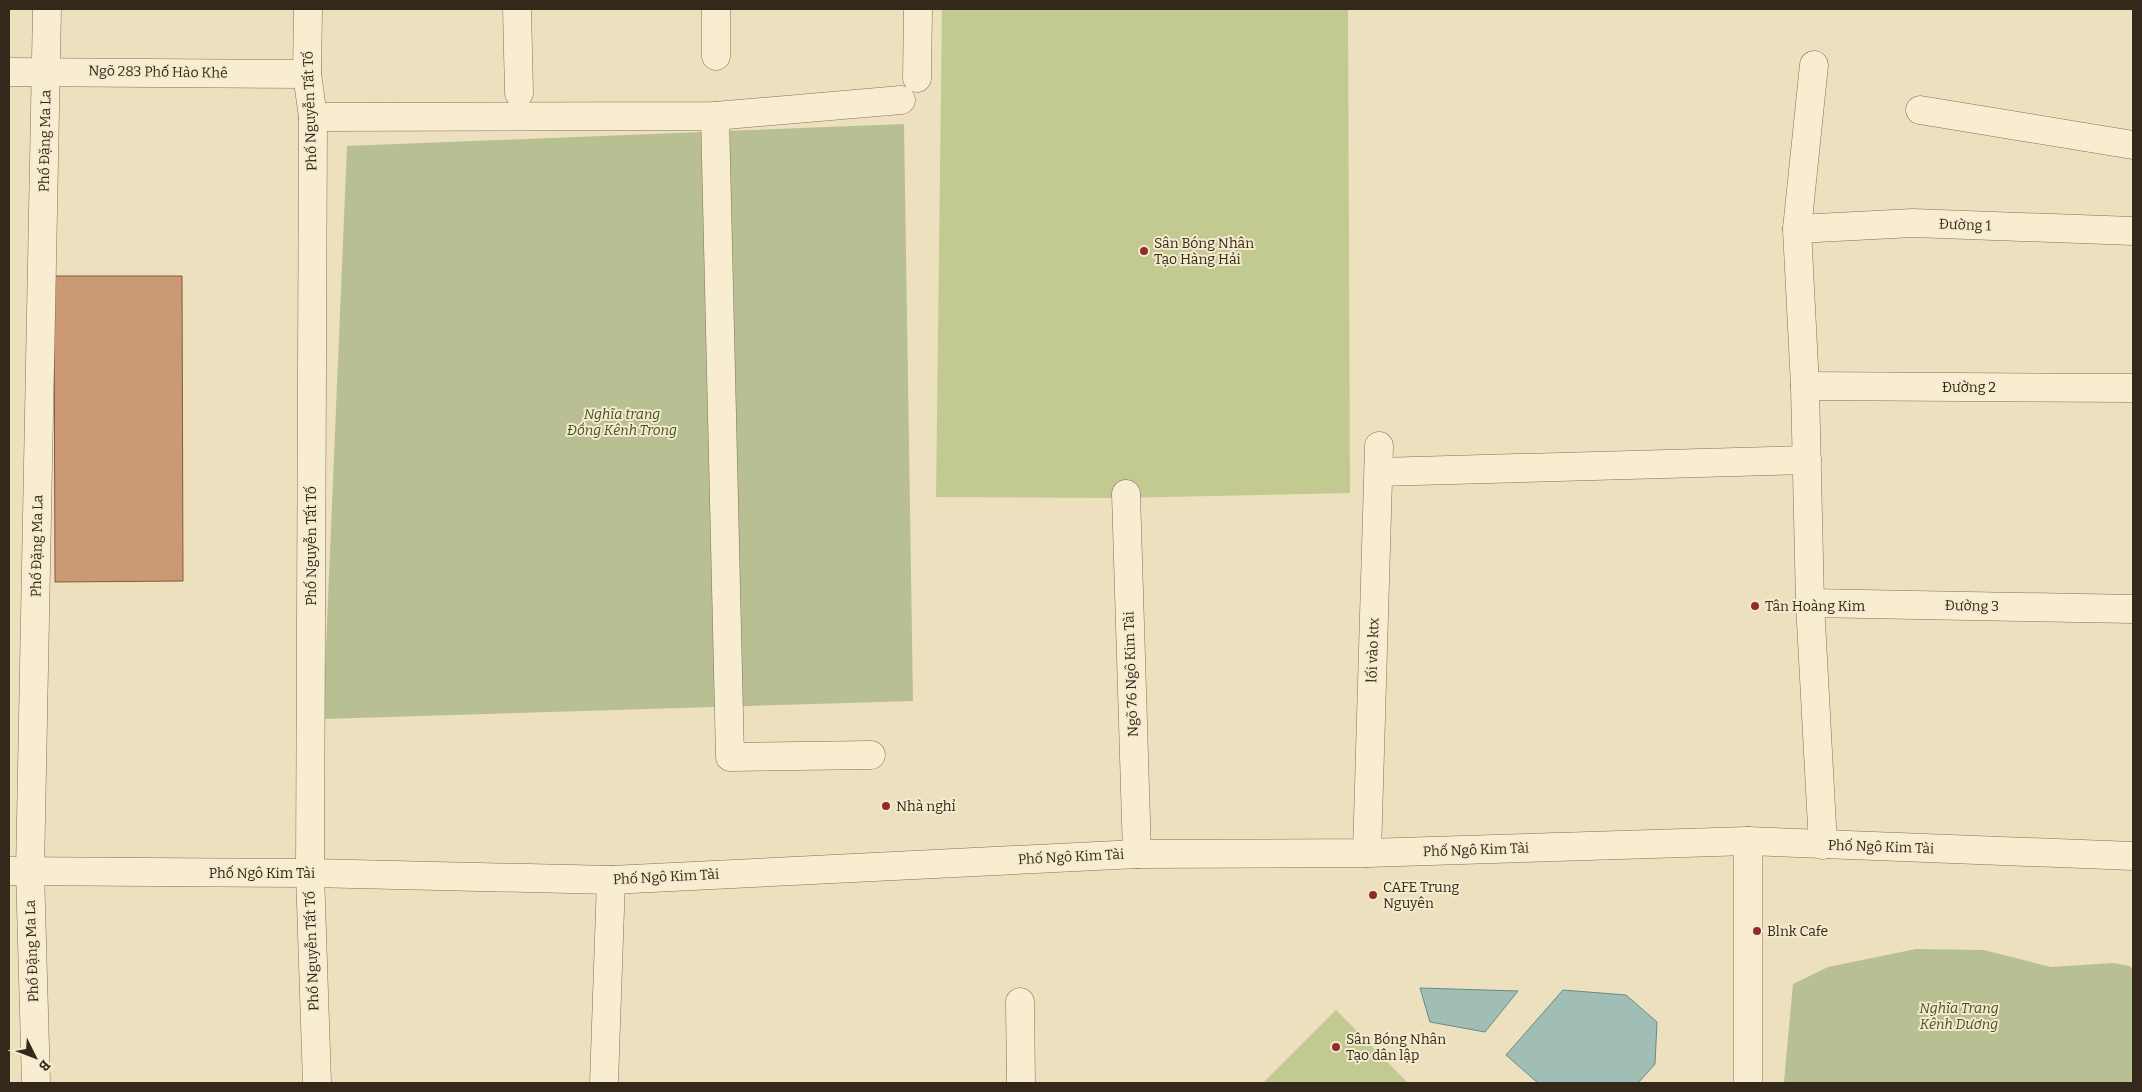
<svg xmlns="http://www.w3.org/2000/svg" width="2142" height="1092" font-family="Bitter,serif">
<style>
.green{fill:#c2ca92}
.cemetery{fill:#b8bf92}
.water{fill:#a1beb6;stroke:#698b84}
.building{fill:#cb9a74;stroke:#835b3d}
.lines{fill:none;stroke-linecap:round;stroke-linejoin:round}
.minor-casing{stroke:#847057;stroke-width:29}
.minor{stroke:#f8edd0;stroke-width:28}
.poi-dot{fill:#922a28;stroke:#f4eacd;stroke-width:2}
.labels{text-anchor:middle;dominant-baseline:central;stroke-width:4;stroke-linejoin:round;paint-order:stroke}
.street-label{font-size:14px;fill:#34281b;stroke:#f4eacd}
.poi-label{font-size:14px;fill:#34281b;stroke:#f4eacd;text-anchor:start}
.park-label{font-size:14px;font-style:italic;fill:#435022;stroke:#f4eacd}
</style>
<rect width="100%" height="100%" fill="#ede0be"/>
<g class="green">
<polygon points="942,9 1348,9 1350,493 1120,498 936,497"/>
<polygon points="1336,1010 1408,1083 1263,1083"/>
</g>
<g class="cemetery">
<polygon points="904,124 913,701 323,719 347,146"/>
<polygon points="1916,949 1984,950 2051,967 2113,963 2130,966 2133,971 2133,1083 1784,1082 1793,984 1828,967"/>
</g>
<g class="water">
<polygon points="1420,988 1518,991 1485,1032 1430,1022"/>
<polygon points="1563,990 1626,995 1657,1022 1655,1064 1638,1083 1538,1083 1506,1055"/>
</g>
<polygon class="building" points="54,276 182,276 183,581 55,582"/>
<g class="lines">
<g class="minor-casing">
<g id="minor">
<polyline points="308,9 307,74 313,117 310,873 317,1083"/>
<polyline points="517,9 519,93"/>
<polyline points="716,9 716,56"/>
<polyline points="1814,65 1797,229 1805,386 1810,603 1823,845"/>
<polyline points="9,72 307,74"/>
<polyline points="917,78 918,9"/>
<polyline points="1920,110 2133,145"/>
<polyline points="715,116 730,757 871,755"/>
<polyline points="313,117 715,116 901,100"/>
<polyline points="1797,229 1913,223 2133,231"/>
<polyline points="1805,386 2133,388"/>
<polyline points="1379,472 1807,460"/>
<polyline points="1126,494 1137,854"/>
<polyline points="1810,603 2133,609"/>
<polyline points="1367,853 1379,446"/>
<polyline points="9,871 310,873 611,880 1137,854 1367,853 1748,841 2133,856"/>
<polyline points="1020,1002 1021,1083"/>
<polyline points="36,1083 30,871 47,9"/>
<polyline points="604,1083 611,880"/>
<polyline points="1748,1083 1748,841"/>
</g>
</g>
<use href="#minor" class="minor"/>
</g>
<g class="poi-dot">
<circle cx="1144" cy="251" r="5"/>
<circle cx="1755" cy="606" r="5"/>
<circle cx="886" cy="806" r="5"/>
<circle cx="1373" cy="895" r="5"/>
<circle cx="1757" cy="931" r="5"/>
<circle cx="1336" cy="1047" r="5"/>
</g>
<g class="labels">
<g class="street-label">
<text transform="translate(158 72) rotate(1)">Ngõ 283 Phố Hào Khê</text>
<text transform="translate(310 111) rotate(-92)">Phố Nguyễn Tất Tố</text>
<text transform="translate(45 141) rotate(-89)">Phố Đặng Ma La</text>
<text transform="translate(1965 225) rotate(2)">Đường 1</text>
<text x="1969" y="387">Đường 2</text>
<text transform="translate(37 546) rotate(-89)">Phố Đặng Ma La</text>
<text transform="translate(311 546) rotate(-90)">Phố Nguyễn Tất Tố</text>
<text transform="translate(1972 606) rotate(1)">Đường 3</text>
<text transform="translate(1373 650) rotate(-88)">lối vào ktx</text>
<text transform="translate(1131 674) rotate(-92)">Ngõ 76 Ngô Kim Tài</text>
<text transform="translate(1881 847) rotate(2)">Phố Ngô Kim Tài</text>
<text transform="translate(1476 850) rotate(-2)">Phố Ngô Kim Tài</text>
<text transform="translate(1071 857) rotate(-3)">Phố Ngô Kim Tài</text>
<text x="262" y="873">Phố Ngô Kim Tài</text>
<text transform="translate(666 877) rotate(-3)">Phố Ngô Kim Tài</text>
<text transform="translate(32 951) rotate(-92)">Phố Đặng Ma La</text>
<text transform="translate(312 951) rotate(-92)">Phố Nguyễn Tất Tố</text>
</g>
<g class="poi-label">
<text x="1154" y="243">Sân Bóng Nhân<tspan x="1154" dy="16">Tạo Hàng Hải</tspan></text>
<text x="1765" y="606">Tân Hoàng Kim</text>
<text x="896" y="806">Nhà nghỉ</text>
<text x="1383" y="887">CAFE Trung<tspan x="1383" dy="16">Nguyên</tspan></text>
<text x="1767" y="931">Blnk Cafe</text>
<text x="1346" y="1039">Sân Bóng Nhân<tspan x="1346" dy="16">Tạo dân lập</tspan></text>
</g>
<g class="park-label">
<text x="622" y="414">Nghĩa trang<tspan x="622" dy="16">Đồng Kênh Trong</tspan></text>
<text x="1959" y="1008">Nghĩa Trang<tspan x="1959" dy="16">Kênh Dương</tspan></text>
</g>
</g>
<rect width="2142" height="1092" fill="none" stroke="#34281b" stroke-width="20"/>
<g transform="translate(35 1057) rotate(132)" stroke="#f4eacd" stroke-width="4" paint-order="stroke">
<path d="M0-4L9 19L0 12L-9 19Z" fill="#34281b"/>
<text y="-8" font-size="14" font-weight="bold" text-anchor="middle" fill="#34281b">B</text>
</g>
</svg>
